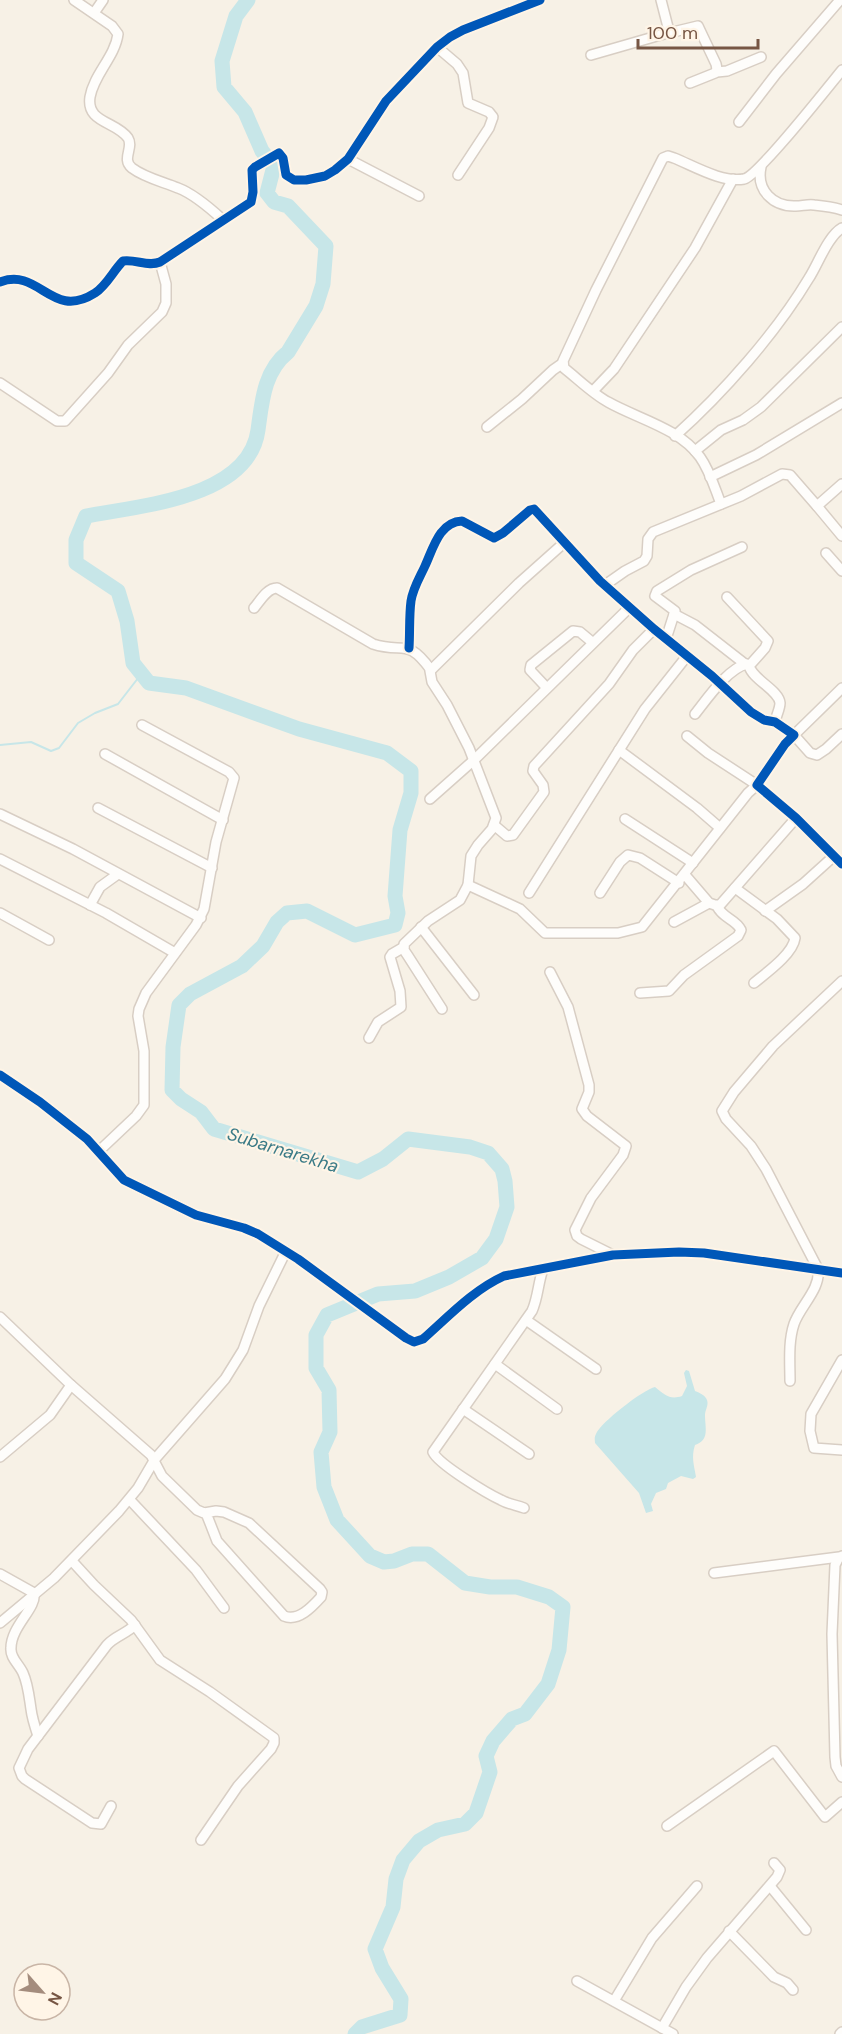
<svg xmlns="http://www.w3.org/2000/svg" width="842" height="2034" font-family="'DM Sans',sans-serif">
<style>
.water{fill:#c7e6e8}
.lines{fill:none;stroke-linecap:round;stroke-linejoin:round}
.stream{stroke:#c7e6e8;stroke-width:2}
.river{stroke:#c7e6e8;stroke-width:15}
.street-casing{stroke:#d8cec4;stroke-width:12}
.street{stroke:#fefdfb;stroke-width:9}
.cycleway-casing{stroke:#fff5e7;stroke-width:13}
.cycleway{stroke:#0057b8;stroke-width:9}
.labels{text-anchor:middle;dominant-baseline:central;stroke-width:4.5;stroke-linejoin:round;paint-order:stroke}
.water-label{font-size:18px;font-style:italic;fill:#3a7a86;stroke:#fff5e7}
</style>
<rect width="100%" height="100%" fill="#f7f1e6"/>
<path class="water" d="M686,1370L689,1371L695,1391C700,1393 705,1395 707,1400C709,1405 705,1410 705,1415C705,1428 710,1440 695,1445C691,1457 694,1465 696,1477L693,1479L681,1476L668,1483L666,1489L656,1493L651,1504L653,1511L646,1513L639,1493L595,1443C595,1439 594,1438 596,1434C600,1423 644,1389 655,1387C665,1395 670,1400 682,1396L687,1386L684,1373Z"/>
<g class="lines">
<polyline class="stream" points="0,745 31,742 51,751 59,748 78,723 95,713 118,704 142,673"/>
<path class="river" d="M248,0L236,16L222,61L224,87L245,112L262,151L274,166L267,193L274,202L288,206L326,246L323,284L316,306L288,352C264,371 262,401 258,430C249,498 139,506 86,516L76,540V563L118,591L127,621L133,663L149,683L186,688L299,729L387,753L411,771V793L400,830L395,896L398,913L395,925L355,935L307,911L287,913L277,922L263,946L242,966L190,994L179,1005L173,1047L172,1090L181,1099L201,1112L214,1129L358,1172L383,1159L408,1139L470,1147L488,1153L502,1169L505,1181L507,1207L496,1239L482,1258L449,1277L415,1291L378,1294L327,1315L316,1335V1368L329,1390L330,1432L321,1452L324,1487L337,1520L370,1556L384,1562L394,1561L412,1554H428L465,1583L490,1587H517L549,1597L563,1607L559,1650L548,1684L525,1714L512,1719L493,1741L486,1756L490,1772L476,1813L465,1824L438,1830L419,1841L403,1860L396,1879L393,1907L375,1949L382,1968L401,1999L400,2015L362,2027L355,2034"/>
<g class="street-casing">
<g id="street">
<path d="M74,0L112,26L118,34C115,57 94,74 90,97C86,123 116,121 128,138C134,148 121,159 132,168C145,178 164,182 178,188C194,194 210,208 223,220"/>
<polyline points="661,0 669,31 673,32 698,26 716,64 717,69 715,73 690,83"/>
<polyline points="94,13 103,0"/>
<polyline points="437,47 457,64 463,73 468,103 489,112 493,117 489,128 458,175"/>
<polyline points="591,55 671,32"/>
<polyline points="717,72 727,71 761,57"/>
<polyline points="739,122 776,74 840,0"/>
<polyline points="348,159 419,196"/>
<path d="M761,167C756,190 773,207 796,206C802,206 808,204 814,205C824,206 833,207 842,210"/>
<path d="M0,282C40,267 51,321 95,293C107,285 113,271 123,261C136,259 148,267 160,262L251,202L253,192L252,170L255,167L279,153L283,158L286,175L294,180H306L325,176L335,170L348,159L386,101L437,47L450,37L463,30L540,0"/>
<polyline points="0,383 57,421 65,421 108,373 128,345 162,312 166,303 166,284 160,262"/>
<polyline points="593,391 614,369 695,248 733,179"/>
<polyline points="487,427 522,399 553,370 563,363"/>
<path d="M675,436C723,393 776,333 809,278C818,264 828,236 842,228"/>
<polyline points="695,451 721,430 743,420 761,407 842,327"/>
<polyline points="710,477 756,455 842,403"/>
<path d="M721,504C715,489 710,471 700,457C679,428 638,419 608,402C593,394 578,379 564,368L563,361L596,290L663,158L668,156L674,158C694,166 722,183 744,179C758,176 828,87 842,70"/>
<polyline points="817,506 842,536"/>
<polyline points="826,553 842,571"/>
<polyline points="605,585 625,571 644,561 647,556 648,539 653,532 741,496 782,474 790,475 817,506 842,484"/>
<path d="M727,597L768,641L765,648L749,666C753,680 779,690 780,703C780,709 776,716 775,722"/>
<path d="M254,608C260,601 267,588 277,588L373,644C404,654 407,637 431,670"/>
<polyline points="674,614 695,625 745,664"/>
<polyline points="666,639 675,611 655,596 657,591 691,570 742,547"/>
<path d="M409,648C410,633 409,616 411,601C413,588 420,577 425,566C433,549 439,522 462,521L494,538L503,533L530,510L534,509L600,581L654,629L712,676L751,712L764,720L775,722L794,735L785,744L757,785L796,818L842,864"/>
<polyline points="546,687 530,670 531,665 573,631 580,632 592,642"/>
<polyline points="842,688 794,735 810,753 817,755 826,749 842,734"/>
<path d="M695,714C707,699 728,668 747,664"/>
<polyline points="619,750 697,808 720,828"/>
<polyline points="105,754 223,820"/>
<polyline points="430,799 474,760 630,607"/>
<polyline points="98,808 212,868"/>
<polyline points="0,814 73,849 201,918"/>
<polyline points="625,819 693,863"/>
<polyline points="494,825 507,836 513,835 544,792 543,785 533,771 534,766 609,684 633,650 654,629"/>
<polyline points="0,859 106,913 175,953"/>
<polyline points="685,875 709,903 715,905 720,905 796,818"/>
<polyline points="468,885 520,909 545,933 618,933 642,927 748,793 757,785 708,753 687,736"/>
<path d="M735,888L777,919L795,938C793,954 766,973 754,983"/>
<polyline points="529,893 645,709 687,656"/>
<polyline points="600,893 620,862 628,855 640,858 679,883"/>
<polyline points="90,905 100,887 118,874"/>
<polyline points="765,911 803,884 834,856"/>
<polyline points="0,913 49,940"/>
<polyline points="674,922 709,903"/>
<polyline points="421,927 474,995"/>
<polyline points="550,972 568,1007 589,1085 589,1092 582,1109 587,1116 626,1146 623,1155 591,1198 575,1230 577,1236 581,1239 613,1255"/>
<path d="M640,993L669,991L684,975L738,936L741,930C736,919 722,918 717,906"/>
<polyline points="442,1009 408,956 404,950 404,944 428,921 460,900 468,885 471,856 478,845 492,829 496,818 469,748 447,705 432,682 430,671 519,583 565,542"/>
<polyline points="369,1038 378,1022 401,1007 400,991 390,957 392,954 404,947"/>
<path d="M0,1075L40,1102L87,1139L124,1180L196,1215L244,1228L258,1234L298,1259L406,1338L414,1342L423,1339C448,1317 473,1290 504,1276L613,1255L679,1252L704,1253L842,1273"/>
<polyline points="99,1151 136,1116 144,1105 144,1051 138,1016 139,1009 146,993 196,925 204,909 216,842 234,778 229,772 142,725"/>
<path d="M0,1317L71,1385L151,1455L162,1476L197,1510L204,1513L216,1511L224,1512L249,1523L320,1589L322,1592L321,1597C312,1607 298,1622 284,1616L217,1541L206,1513"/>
<polyline points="526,1320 596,1369"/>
<polyline points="842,1360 811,1414 810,1431 814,1448 842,1450"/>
<polyline points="495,1364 557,1409"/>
<path d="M790,1381C790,1363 788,1342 794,1324C800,1306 821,1289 818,1269L766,1169L751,1146L726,1119L722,1111L734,1092L773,1046L842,981"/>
<polyline points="463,1409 529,1454"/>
<polyline points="0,1457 50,1415 71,1385"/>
<polyline points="130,1500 196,1570 224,1608"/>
<path d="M524,1508C516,1505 508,1504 501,1500C488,1494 438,1464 433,1452L532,1311C538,1298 538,1283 543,1269"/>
<polyline points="842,1556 838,1559 835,1565 832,1634 835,1757 836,1766 842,1777"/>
<polyline points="72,1561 94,1585 131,1620 160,1660 210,1692 274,1738 274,1743 271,1749 238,1786 201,1840"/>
<polyline points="714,1573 839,1557"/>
<path d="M0,1574L34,1593C37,1608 11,1626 11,1648C10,1658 19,1664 23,1673C28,1684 29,1696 31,1709C32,1718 35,1727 38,1736"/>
<polyline points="0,1623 54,1578 119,1511 138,1488 155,1459 225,1379 243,1350 259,1306 286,1251"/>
<path d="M111,1806L101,1824L92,1823L25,1779L22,1776L19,1768L28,1749L107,1645C115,1636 126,1634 135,1625"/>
<polyline points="667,1826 774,1751 825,1817 842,1802"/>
<polyline points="770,1886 806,1930"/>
<polyline points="729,1931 774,1977 787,1983 793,1990"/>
<polyline points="577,1981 673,2034"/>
<polyline points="614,2001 652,1938 697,1886"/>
<polyline points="662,2028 686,1987 707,1958 777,1877 780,1870 774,1863"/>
<polyline points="840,2034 842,2032"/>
</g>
</g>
<use href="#street" class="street"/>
<g class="cycleway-casing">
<g id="cycleway">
<path d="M0,282C40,267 51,321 95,293C107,285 113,271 123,261C136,259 148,267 160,262L251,202L253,192L252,170L255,167L279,153L283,158L286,175L294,180H306L325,176L335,170L348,159L386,101L437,47L450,37L463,30L540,0"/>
<path d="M409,648C410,633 409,616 411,601C413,588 420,577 425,566C433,549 439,522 462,521L494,538L503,533L530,510L534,509L600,581L654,629L712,676L751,712L764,720L775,722L794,735L785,744L757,785L796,818L842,864"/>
<path d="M0,1075L40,1102L87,1139L124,1180L196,1215L244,1228L258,1234L298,1259L406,1338L414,1342L423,1339C448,1317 473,1290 504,1276L613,1255L679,1252L704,1253L842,1273"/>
</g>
</g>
<use href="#cycleway" class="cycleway"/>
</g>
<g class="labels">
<g class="water-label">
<text transform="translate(283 1150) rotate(17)">Subarnarekha</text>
</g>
</g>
<g transform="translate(42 1992) rotate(118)"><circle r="28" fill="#fff5e7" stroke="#c9b5a6" stroke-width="1.5"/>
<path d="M0-4.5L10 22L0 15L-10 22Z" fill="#a48c7d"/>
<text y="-9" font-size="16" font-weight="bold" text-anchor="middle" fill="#775644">N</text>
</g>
<path d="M638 39v9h120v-9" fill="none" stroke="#775644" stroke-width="3"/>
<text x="647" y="39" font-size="18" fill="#775644" stroke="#fff5e7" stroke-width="4.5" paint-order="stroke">100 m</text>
</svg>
